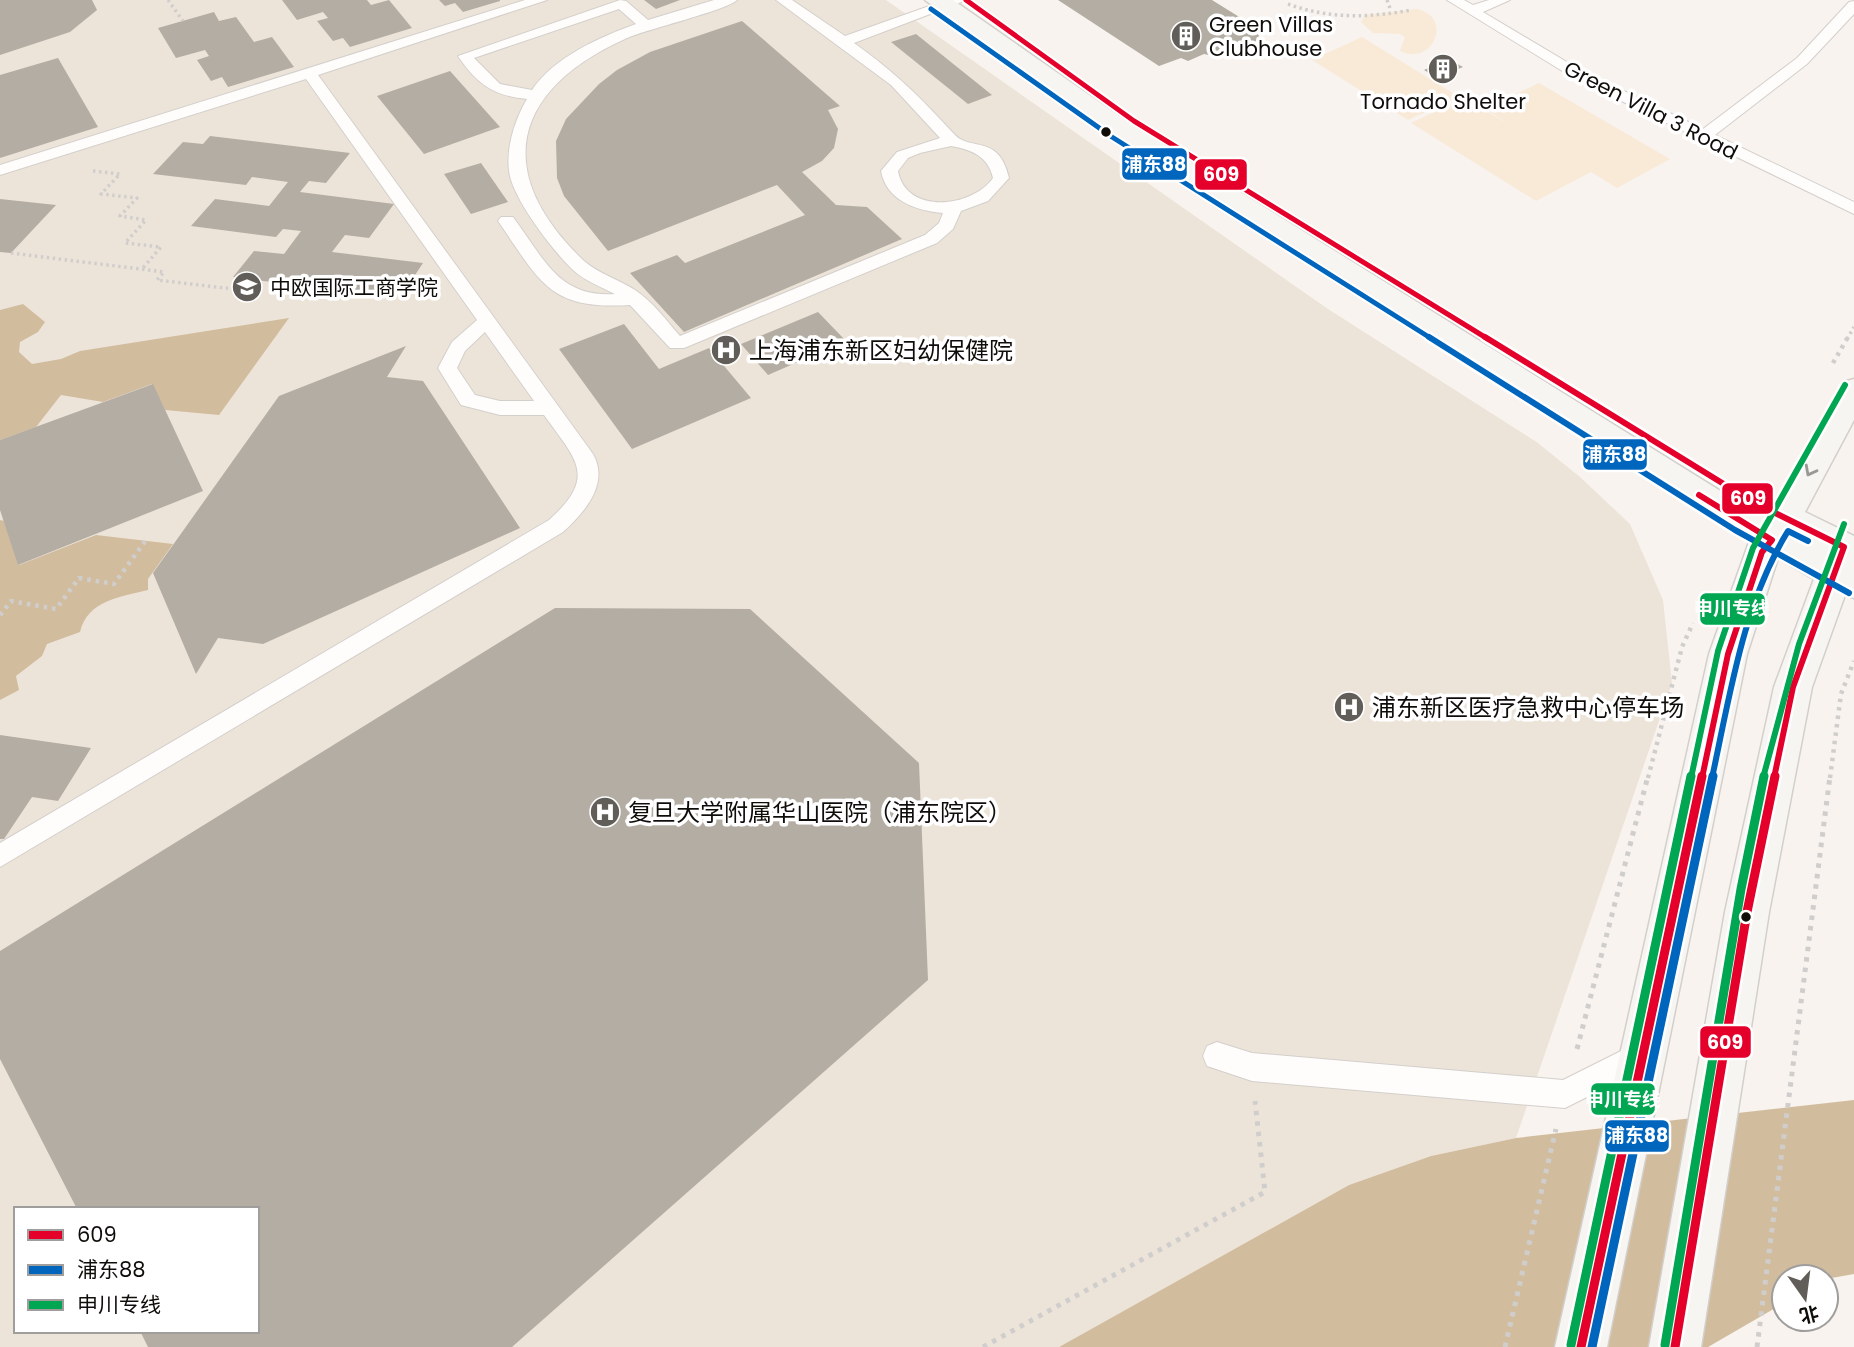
<svg xmlns="http://www.w3.org/2000/svg" width="1854" height="1347" font-family="Poppins,'Noto Sans SC',sans-serif">
<style>
.built{fill:#ede4d9;fill-rule:evenodd}
.green{fill:#f9ead8}
.water{fill:#d2bc9e}
.building{fill:#b4ada3}
.lines{fill:none;stroke-linecap:round;stroke-linejoin:round}
.lane-casing{stroke:#d3cfcb;stroke-width:2}
.secondary-casing{stroke:#d3cfcb;stroke-width:3}
.path-far2{stroke:#d0cecd;stroke-width:3.5;stroke-dasharray:2.5 3.5;stroke-linecap:butt}
.path-far1{stroke:#d0cecd;stroke-width:4.5;stroke-dasharray:3.5 5;stroke-linecap:butt}
.path{stroke:#d0cecd;stroke-width:5;stroke-dasharray:4.5 6;stroke-linecap:butt}
.lane{fill:#fefdfc;fill-rule:evenodd}
.secondary{fill:#f7f5f2;fill-rule:evenodd}
.bus-1-far2-casing{stroke:#fff;stroke-width:9}
.bus-1-far1-casing{stroke:#fff;stroke-width:11}
.bus-1-casing{stroke:#fff;stroke-width:14}
.bus-2-far2-casing{stroke:#fff;stroke-width:9}
.bus-2-far1-casing{stroke:#fff;stroke-width:11}
.bus-2-casing{stroke:#fff;stroke-width:14}
.bus-3-far1-casing{stroke:#fff;stroke-width:11}
.bus-3-casing{stroke:#fff;stroke-width:14}
.bus-1-far2{stroke:#e4002b;stroke-width:5}
.bus-1-far1{stroke:#e4002b;stroke-width:6}
.bus-1{stroke:#e4002b;stroke-width:9}
.bus-2-far2{stroke:#0065bd;stroke-width:5}
.bus-2-far1{stroke:#0065bd;stroke-width:6}
.bus-2{stroke:#0065bd;stroke-width:9}
.bus-3-far1{stroke:#00a651;stroke-width:6}
.bus-3{stroke:#00a651;stroke-width:9}
.oneway{stroke:#9a9895}
.bus-dot{fill:#0f0d0a;stroke:#fff;stroke-width:2.5}
.labels{text-anchor:middle;dominant-baseline:central;stroke-width:7;stroke-linejoin:round;paint-order:stroke}
.far-poi-label{font-size:21px;fill:#0f0d0a;stroke:#fff;text-anchor:start}
.far-street-label{font-size:21px;fill:#0f0d0a;stroke:#fff}
.poi-label{font-size:24px;fill:#0f0d0a;stroke:#fff;text-anchor:start}
.line-badge{stroke:#fff;stroke-width:2.5}
.badge-label{font-size:19px;text-anchor:middle;font-weight:bold;fill:#fff}
</style>
<rect width="100%" height="100%" fill="#f8f3ee"/>
<path class="built" d="M0,0H886L1328,309L1538,443L1580,477L1630,524L1663,600L1672,683L1516,1138L1431,1156L1349,1185L1059,1347H0ZM16,1209H257V1331H16Z"/>
<g class="green">
<path d="M1417,9C1454,17 1433,67 1400,51L1405,37L1400,34L1373,33L1361,22L1365,15Z"/>
<polygon points="1362,37 1459,97 1408,120 1312,60"/>
<polygon points="1539,83 1670,159 1617,188 1591,172 1536,201 1411,123 1463,98 1510,125 1485,109"/>
</g>
<g class="water">
<polygon points="23,304 45,322 38,332 20,342 19,352 32,364 61,359 80,351 289,318 219,415 165,410 152,384 103,402 61,395 36,427 0,440 0,310"/>
<path d="M0,520L4,521L19,565L96,535L173,544L148,579V590C120,597 88,600 80,632L47,644L42,656L16,676L19,690L0,700Z"/>
<polygon points="1854,1100 1854,1274 1826,1279 1784,1277 1784,1303 1708,1347 1059,1347 1349,1185 1431,1156 1516,1138"/>
</g>
<g class="building">
<polygon points="0,0 92,0 97,10 70,32 0,55"/>
<polygon points="282,0 367,0 371,5 389,0 412,28 350,47 343,38 333,41 317,21 328,18 323,12 297,20"/>
<polygon points="439,0 500,0 500,1 463,12 455,3 445,6"/>
<polygon points="644,0 680,0 656,9"/>
<polygon points="1058,0 1212,0 1257,28 1261,44 1244,53 1218,57 1204,54 1188,61 1181,58 1159,66"/>
<polygon points="214,12 219,21 236,17 254,42 272,37 294,67 228,87 222,77 211,81 197,60 209,56 205,50 176,58 158,28"/>
<polygon points="742,21 840,106 828,110 838,129 834,148 822,161 802,172 836,205 867,207 902,239 684,332 630,273 677,255 685,263 805,215 777,185 608,251 564,196 557,178 556,141 566,119 599,84 617,70 650,52"/>
<polygon points="916,34 992,95 968,104 891,42"/>
<polygon points="58,58 98,127 0,158 0,75"/>
<polygon points="1448,59 1463,67 1437,78 1424,70"/>
<polygon points="450,71 500,127 424,154 377,96"/>
<polygon points="210,136 350,153 326,183 309,181 300,192 394,204 369,238 345,235 332,252 423,263 407,287 388,284 380,296 233,277 254,251 284,254 301,231 283,229 276,237 191,226 215,199 269,206 288,182 252,177 246,185 153,174 183,142 203,144"/>
<polygon points="481,163 508,202 471,214 444,174"/>
<polygon points="0,199 56,205 11,253 0,252"/>
<polygon points="818,312 846,341 768,375 741,344"/>
<polygon points="624,324 659,369 709,348 751,398 632,449 559,349"/>
<polygon points="406,346 387,377 423,381 520,528 263,644 218,638 196,674 153,573 279,396"/>
<polygon points="153,384 203,491 18,565 0,510 0,440"/>
<polygon points="555,608 750,609 919,763 928,980 512,1347 148,1347 140,1331 257,1331 257,1209 77,1209 0,1059 0,951"/>
<polygon points="0,735 91,748 58,801 32,797 4,839 0,839"/>
</g>
<g class="lines">
<g class="lane-casing">
<g id="lane">
<path d="M525,0H547L318,75L593,454C610,484 584,513 563,532L0,867V843L549,520C598,476 576,460 544,415H500L461,405L438,368L452,342L477,320L306,79L0,175V165ZM485,332L534,401H500L475,395L457,368L465,351Z"/>
<path d="M620,0L626,1L648,20L714,0H737C727,10 648,29 627,38C513,89 490,171 584,261C599,274 618,279 635,290C653,302 666,320 680,336L925,235L939,223L943,213C916,211 886,200 881,171L897,152L940,138L891,85L776,0H792L845,36L946,0H967L854,43C896,73 920,97 954,134C970,152 999,133 1009,178L988,201L961,211L953,229L937,243L684,348H670L630,305C549,310 541,283 498,221L501,217H513C544,258 558,298 615,294C601,287 585,281 573,270C553,251 512,198 509,171C506,147 515,119 527,99C493,96 476,83 458,56ZM619,9L636,24C600,37 554,57 532,90L500,84L474,58ZM951,146C972,150 988,156 993,178C972,208 906,215 898,171L908,158L920,153Z"/>
<polygon points="1447,0 1464,0 1473,5 1489,0 1510,0 1483,12 1582,71 1703,129 1797,58 1849,2 1854,1 1854,14 1807,64 1715,135 1854,202 1854,214 1572,77"/>
<polygon points="1643,1040 1653,1044 1657,1054 1653,1064 1565,1108 1252,1081 1207,1066 1203,1056 1207,1046 1217,1042 1252,1053 1563,1080"/>
</g>
</g>
<g class="secondary-casing">
<polygon id="secondary" points="925,0 953,0 1128,122 1751,510 1756,500 1768,496 1777,499 1843,382 1854,379 1854,420 1805,512 1854,536 1854,598 1845,595 1812,687 1769,912 1701,1347 1649,1347 1725,912 1774,687 1814,579 1778,558 1747,654 1607,1347 1555,1347 1709,654 1749,542 1108,134"/>
</g>
<g class="path-far2">
<polyline points="168,0 183,21"/>
<polyline points="1387,0 1391,11"/>
<path d="M1288,4C1329,19 1369,18 1411,10"/>
<polyline points="93,171 120,174 101,194 137,198 120,216 146,220 125,243 161,247 142,269"/>
<polyline points="11,253 164,272 157,280 242,290 250,279"/>
<polyline points="1847,339 1854,327"/>
</g>
<g class="path-far1">
<polyline points="1833,363 1848,337"/>
<polyline points="0,615 11,601 56,609 79,578 114,584 146,540"/>
<polyline points="1648,778 1682,647 1693,623"/>
<polyline points="1830,778 1841,694 1854,661"/>
</g>
<g class="path">
<polyline points="1577,1049 1648,776"/>
<polyline points="983,1347 1265,1192 1255,1101"/>
<polyline points="1505,1347 1556,1129"/>
<polyline points="1757,1347 1830,776"/>
</g>
<use href="#lane" class="lane"/>
<use href="#secondary" class="secondary"/>
<g class="bus-1-far2-casing">
<polyline id="bus-1-far2" points="966,0 1134,121 1488,339"/>
</g>
<g class="bus-1-far1-casing">
<g id="bus-1-far1">
<polyline points="1485,337 1753,502 1844,547 1793,687 1774,778"/>
<polyline points="1699,495 1772,540 1762,552 1728,654 1702,778"/>
</g>
</g>
<g class="bus-1-casing">
<g id="bus-1">
<polyline points="1581,1347 1702,776"/>
<polyline points="1675,1347 1747,912 1775,776"/>
</g>
</g>
<g class="bus-2-far2-casing">
<polyline id="bus-2-far2" points="931,9 1112,137 1432,339"/>
</g>
<g class="bus-2-far1-casing">
<g id="bus-2-far1">
<polyline points="1429,337 1735,530 1849,593"/>
<path d="M1712,778C1730,695 1743,604 1788,531L1808,541"/>
</g>
</g>
<g class="bus-2-casing">
<polyline id="bus-2" points="1592,1347 1713,776"/>
</g>
<g class="bus-3-far1-casing">
<g id="bus-3-far1">
<polyline points="1691,778 1718,651 1753,548 1845,385"/>
<polyline points="1763,778 1799,644 1844,524"/>
</g>
</g>
<g class="bus-3-casing">
<g id="bus-3">
<polyline points="1571,1345 1691,776"/>
<polyline points="1665,1345 1741,889 1764,776"/>
</g>
</g>
<use href="#bus-1-far2" class="bus-1-far2"/>
<use href="#bus-1-far1" class="bus-1-far1"/>
<use href="#bus-1" class="bus-1"/>
<use href="#bus-2-far2" class="bus-2-far2"/>
<use href="#bus-2-far1" class="bus-2-far1"/>
<use href="#bus-2" class="bus-2"/>
<use href="#bus-3-far1" class="bus-3-far1"/>
<use href="#bus-3" class="bus-3"/>
</g>
<defs><path id="oneway-chevron" d="M-2-3.5L2.5 0L-2 3.5" fill="none" stroke-width="1.6" stroke-linecap="round" stroke-linejoin="round" transform="scale(1.75)"/></defs>
<use class="oneway" href="#oneway-chevron" transform="translate(1810 471) rotate(118)"/>
<defs>
<g id="building-disc" transform="scale(1.575)"><circle r="9.5" fill="#615e5a" stroke="#fff"/><path d="M-4-6H4V6H1V3H-1V6H-4ZM-2.5-4.3h1.7v1.8h-1.7ZM.8-4.3h1.7v1.8H.8ZM-2.5-1h1.7V.8h-1.7ZM.8-1h1.7V.8H.8Z" fill="#fff"/></g>
<g id="school-disc" transform="scale(1.575)"><circle r="9.5" fill="#615e5a" stroke="#fff"/><path d="M0-5L7-2L0 1L-7-2ZM-4 1L0 2.5L4 1V4Q0 6-4 4Z" fill="#fff"/></g>
<g id="hospital-disc" transform="scale(1.575)"><circle r="9.5" fill="#615e5a" stroke="#fff"/><path d="M-5-5h3v3.5h4V-5h3V5h-3V1.5h-4V5h-3Z" fill="#fff"/></g>
</defs>
<g fill-rule="evenodd">
<use href="#building-disc" x="1186" y="36"/>
<use href="#building-disc" x="1443" y="69"/>
<use href="#school-disc" x="247" y="287"/>
<use href="#hospital-disc" x="726" y="350"/>
<use href="#hospital-disc" x="1349" y="707"/>
<use href="#hospital-disc" x="605" y="812"/>
</g>
<g class="bus-dot">
<circle cx="1106" cy="132" r="6"/>
<circle cx="1746" cy="917" r="6"/>
</g>
<g class="labels">
<g class="far-poi-label">
<text x="1209" y="24">Green Villas<tspan x="1209" dy="24">Clubhouse</tspan></text>
<text x="1443" y="101" text-anchor="middle">Tornado Shelter</text>
<text x="270" y="287">中欧国际工商学院</text>
</g>
<g class="far-street-label">
<text transform="translate(1651 110) rotate(27)">Green Villa 3 Road</text>
</g>
<g class="poi-label">
<text x="749" y="350">上海浦东新区妇幼保健院</text>
<text x="1372" y="707">浦东新区医疗急救中心停车场</text>
<text x="628" y="812">复旦大学附属华山医院（浦东院区）</text>
</g>
</g>
<g class="line-badge">
<rect x="1121" y="147" width="67" height="34" rx="7" fill="#0065bd"/>
<rect x="1194" y="158" width="54" height="33" rx="7" fill="#e4002b"/>
<rect x="1582" y="438" width="66" height="33" rx="7" fill="#0065bd"/>
<rect x="1721" y="482" width="53" height="33" rx="7" fill="#e4002b"/>
<rect x="1699" y="592" width="67" height="34" rx="7" fill="#00a651"/>
<rect x="1699" y="1025" width="53" height="34" rx="7" fill="#e4002b"/>
<rect x="1590" y="1082" width="66" height="34" rx="7" fill="#00a651"/>
<rect x="1604" y="1119" width="66" height="34" rx="7" fill="#0065bd"/>
</g>
<g class="badge-label">
<text x="1155" y="171">浦东88</text>
<text x="1221" y="181">609</text>
<text x="1615" y="461">浦东88</text>
<text x="1748" y="505">609</text>
<text x="1732" y="615">申川专线</text>
<text x="1725" y="1049">609</text>
<text x="1623" y="1106">申川专线</text>
<text x="1637" y="1142">浦东88</text>
</g>
<rect x="14" y="1207" width="245" height="126" fill="#ffffff" stroke="#9f9e9d" stroke-width="2"/>
<rect x="28" y="1230" width="35" height="10" fill="#e4002b" stroke="#9f9e9d" stroke-width="2"/>
<text x="77" y="1242" font-size="21" fill="#0f0d0a">609</text>
<rect x="28" y="1265" width="35" height="10" fill="#0065bd" stroke="#9f9e9d" stroke-width="2"/>
<text x="77" y="1277" font-size="21" fill="#0f0d0a">浦东88</text>
<rect x="28" y="1300" width="35" height="10" fill="#00a651" stroke="#9f9e9d" stroke-width="2"/>
<text x="77" y="1312" font-size="21" fill="#0f0d0a">申川专线</text>
<g transform="translate(1805 1298) rotate(166)"><circle r="33" fill="#ffffff" stroke="#9f9e9d" stroke-width="2"/>
<path d="M0-5L12 26L0 18L-12 26Z" fill="#615e5a"/>
<text y="-10" font-size="19" font-weight="bold" text-anchor="middle" fill="#0f0d0a">北</text>
</g>
</svg>
